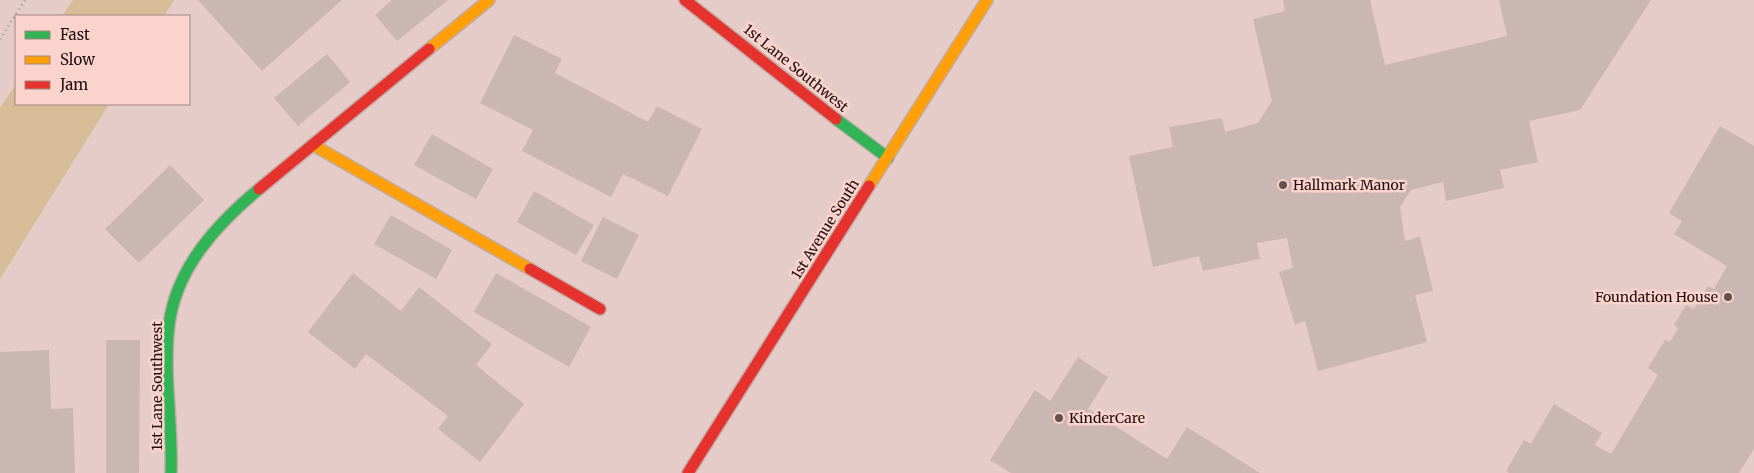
<svg xmlns="http://www.w3.org/2000/svg" width="1754" height="473" font-family="Merriweather,serif">
<style>
.green{fill:#d6bd98}
.building{fill:#cab6b3}
.lines{fill:none;stroke-linecap:round;stroke-linejoin:round}
.fast-casing{stroke:#c0aca9;stroke-width:14}
.slow-casing{stroke:#c0aca9;stroke-width:14}
.jam-casing{stroke:#c0aca9;stroke-width:14}
.path{stroke:#a29996;stroke-width:3;stroke-dasharray:1 4;stroke-linecap:butt}
.fast{stroke:#30b455;stroke-width:11}
.slow{stroke:#ff9f0a;stroke-width:11}
.jam{stroke:#e5322d;stroke-width:11}
.poi-dot{fill:#65514e;stroke:#fad3cc;stroke-width:2}
.labels{text-anchor:middle;dominant-baseline:central;stroke-width:5;stroke-linejoin:round;paint-order:stroke}
.street-label{font-size:14px;fill:#1f0f0d;stroke:#fad3cc}
.poi-label{font-size:14px;fill:#1f0f0d;stroke:#fad3cc;text-anchor:start}
</style>
<rect width="100%" height="100%" fill="#e6ccc8"/>
<g class="green">
<polygon points="73,0 174,0 164,16 62,16"/>
<polygon points="16,84 16,104 109,104 0,279 0,108"/>
</g>
<g class="building">
<polygon points="198,0 342,0 262,71"/>
<polygon points="392,0 448,0 397,41 375,15"/>
<polygon points="1283,0 1370,0 1385,65 1507,36 1499,0 1651,0 1580,110 1529,121 1538,162 1500,170 1504,188 1446,201 1443,182 1411,190 1400,207 1405,241 1420,237 1433,291 1415,295 1427,342 1318,371 1305,321 1295,325 1279,272 1293,268 1287,238 1257,243 1260,259 1203,271 1199,256 1153,267 1129,156 1173,147 1169,127 1222,118 1225,132 1258,123 1272,101 1253,19 1285,11"/>
<polygon points="514,35 562,59 555,73 648,122 657,106 702,129 668,196 623,174 611,197 522,151 533,130 480,103"/>
<polygon points="327,54 350,82 298,126 274,98"/>
<polygon points="1720,126 1754,146 1754,449 1739,473 1509,473 1506,471 1524,440 1531,444 1554,404 1602,433 1595,445 1611,454 1658,375 1648,368 1665,340 1670,342 1678,328 1674,325 1686,305 1694,309 1708,286 1714,289 1727,266 1674,234 1682,221 1669,213"/>
<polygon points="432,134 493,169 476,199 414,165"/>
<polygon points="170,165 204,200 139,263 105,229"/>
<polygon points="534,191 594,225 576,255 517,222"/>
<polygon points="391,215 452,250 436,279 374,244"/>
<polygon points="603,217 639,235 617,279 581,261"/>
<polygon points="353,273 401,311 419,287 492,344 476,365 524,404 480,462 438,429 448,416 366,354 355,369 308,332"/>
<polygon points="496,273 591,327 569,367 474,312"/>
<polygon points="106,340 140,340 139,473 106,473"/>
<polygon points="49,350 51,409 73,408 75,473 0,473 0,352"/>
<polygon points="1078,357 1108,377 1088,409 1167,459 1187,427 1260,473 1011,473 990,460 1035,390 1050,401"/>
</g>
<g class="lines">
<g class="fast-casing">
<g id="fast">
<polyline points="836,119 888,158"/>
<path d="M171,473C173,424 163,374 169,325C176,268 217,224 259,189"/>
</g>
</g>
<g class="slow-casing">
<g id="slow">
<polyline points="429,49 489,0"/>
<polyline points="313,145 530,269"/>
<polyline points="869,186 987,0"/>
</g>
</g>
<g class="jam-casing">
<g id="jam">
<polyline points="685,0 836,119"/>
<polyline points="259,189 429,49"/>
<polyline points="530,269 600,309"/>
<polyline points="688,473 869,186"/>
</g>
</g>
<polyline class="path" points="0,39 25,0"/>
<use href="#fast" class="fast"/>
<use href="#slow" class="slow"/>
<use href="#jam" class="jam"/>
</g>
<g class="poi-dot">
<circle cx="1283" cy="185" r="5"/>
<circle cx="1728" cy="297" r="5"/>
<circle cx="1059" cy="418" r="5"/>
</g>
<g class="labels">
<g class="street-label">
<text transform="translate(796 68) rotate(39)">1st Lane Southwest</text>
<text transform="translate(825 229) rotate(-58)">1st Avenue South</text>
<text transform="translate(157 386) rotate(-90)">1st Lane Southwest</text>
</g>
<g class="poi-label">
<text x="1293" y="185">Hallmark Manor</text>
<text x="1718" y="297" text-anchor="end">Foundation House</text>
<text x="1069" y="418">KinderCare</text>
</g>
</g>
<rect x="15" y="15" width="175" height="90" fill="#fad3cc" stroke="#a28580"/>
<rect x="25" y="31" width="25" height="8" fill="#30b455" stroke="#a28580"/>
<text x="60" y="40" font-size="15" fill="#1f0f0d">Fast</text>
<rect x="25" y="56" width="25" height="8" fill="#ff9f0a" stroke="#a28580"/>
<text x="60" y="65" font-size="15" fill="#1f0f0d">Slow</text>
<rect x="25" y="81" width="25" height="8" fill="#e5322d" stroke="#a28580"/>
<text x="60" y="90" font-size="15" fill="#1f0f0d">Jam</text>
</svg>
